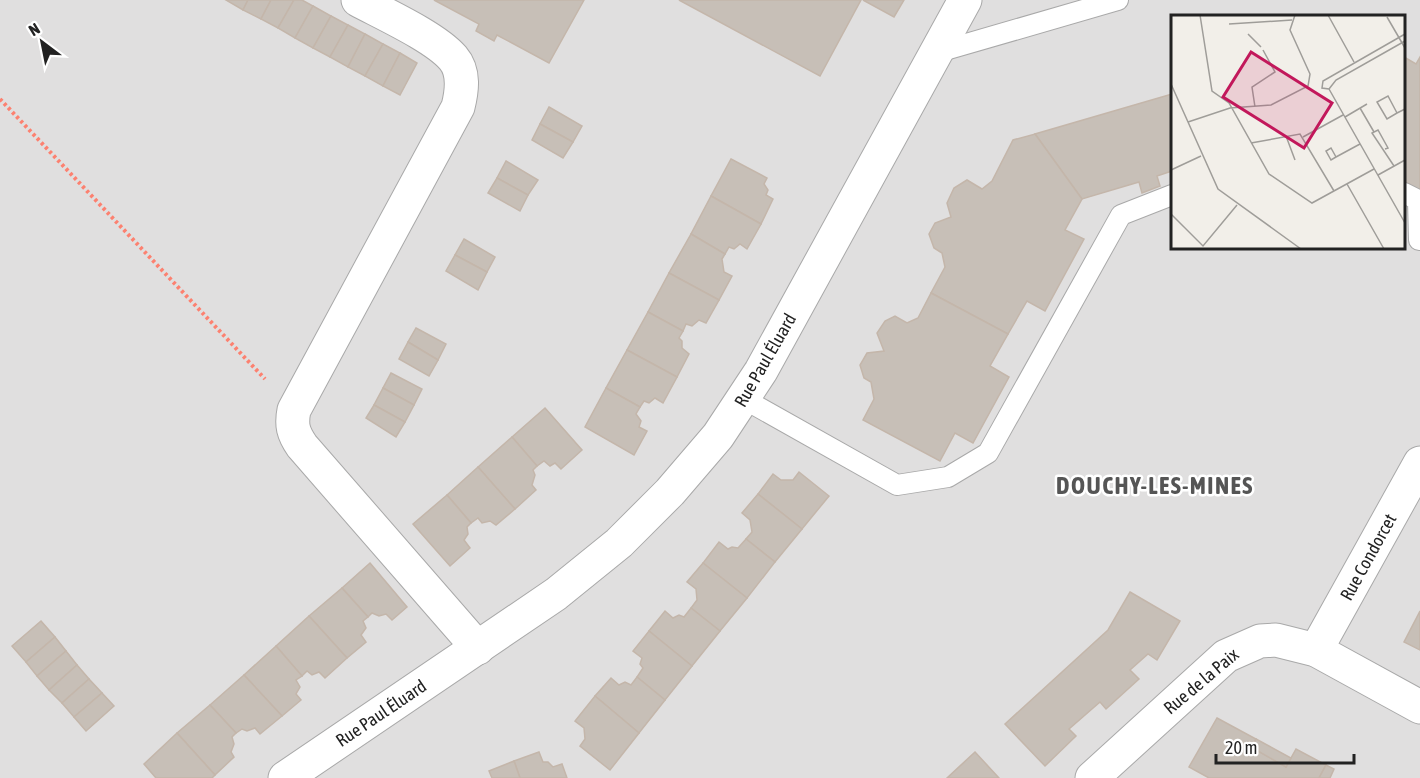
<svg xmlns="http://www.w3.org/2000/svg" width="1420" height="778" font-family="'Asap Condensed',sans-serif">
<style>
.residential{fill:#e0dfdf;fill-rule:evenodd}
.building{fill:#c7bfb7;stroke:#c4b6aa;stroke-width:1.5}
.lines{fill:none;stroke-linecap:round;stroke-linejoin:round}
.service-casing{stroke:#a9a9a9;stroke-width:22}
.minor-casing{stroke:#a9a9a9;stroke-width:35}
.path{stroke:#fc8170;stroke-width:4;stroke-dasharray:3 3;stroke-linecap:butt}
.service{stroke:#fff;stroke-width:20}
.minor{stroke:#fff;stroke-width:33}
.labels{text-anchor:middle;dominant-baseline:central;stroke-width:5;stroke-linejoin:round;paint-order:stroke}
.street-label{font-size:18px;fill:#222;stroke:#fff}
.district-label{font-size:24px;font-weight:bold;letter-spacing:1.5px;fill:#555;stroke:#fff}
.inset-road{fill:none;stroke:#9f9d99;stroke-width:1.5}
.view{fill:#c2185b;fill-opacity:0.15;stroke:#c2185b;stroke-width:3}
.inset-edge{fill:none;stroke:#222;stroke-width:3}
</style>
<rect width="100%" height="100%" fill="#f2efe9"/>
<path class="residential" d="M0,0H1420V778H0ZM1172,16H1404V248H1172Z"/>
<g class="building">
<polygon points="226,0 248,0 243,10"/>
<polygon points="248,0 271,0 261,19 243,10"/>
<polygon points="271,0 294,0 278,28 261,19"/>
<polygon points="294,0 302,0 313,6 295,38 278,28"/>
<polygon points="434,0 584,0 549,63 497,35 494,41 476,31 479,24"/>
<polygon points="679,0 861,0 820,76"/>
<polygon points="863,0 904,0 894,17"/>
<polygon points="313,6 331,16 313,48 295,38"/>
<polygon points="331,16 348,25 330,57 313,48"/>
<polygon points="348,25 365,34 348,67 330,57"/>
<polygon points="365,34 383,44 365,76 348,67"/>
<polygon points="383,44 400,53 383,86 365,76"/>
<polygon points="400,53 417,63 400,95 383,86"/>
<polygon points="1404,57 1416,64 1420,57 1420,190 1404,181"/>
<polygon points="1172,94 1172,171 1157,176 1160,186 1142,193 1139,182 1082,199 1035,134"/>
<polygon points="549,107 582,126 573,142 540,124"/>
<polygon points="540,124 573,142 563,158 532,140"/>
<polygon points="1035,134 1082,199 1065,230 1084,239 1045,311 1027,301 1008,334 931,293 945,267 942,253 934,248 929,234 935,223 951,217 947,203 954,188 967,180 982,189 992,181 1013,140"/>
<polygon points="731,159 767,178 764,184 768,190 766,195 773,199 761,224 711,196"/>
<polygon points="506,161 538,180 528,195 497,178"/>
<polygon points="497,178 528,195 520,211 488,193"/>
<polygon points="711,196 761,224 747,249 740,244 734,249 729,247 725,254 691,234"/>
<polygon points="691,234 725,254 722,259 724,272 732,276 719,300 669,273"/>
<polygon points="464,239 495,257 487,272 455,255"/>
<polygon points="455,255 487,272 478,290 446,271"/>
<polygon points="669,273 719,300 706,323 699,320 692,326 686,324 683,331 648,312"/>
<polygon points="931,293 1008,334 990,366 1009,377 973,443 955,433 940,461 863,420 874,399 871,382 864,378 860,365 867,353 884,351 877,333 885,321 895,316 907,323 918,318"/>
<polygon points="648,312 683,331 679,338 682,341 682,348 689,354 677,377 627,350"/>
<polygon points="416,328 446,344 438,360 408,342"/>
<polygon points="408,342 438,360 429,376 399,359"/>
<polygon points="627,350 677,377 663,403 655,398 649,403 644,401 640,407 606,388"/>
<polygon points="391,373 422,389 414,405 383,388"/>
<polygon points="383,388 414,405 405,422 374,405"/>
<polygon points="606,388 640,407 636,414 641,421 639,427 647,431 634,455 585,427"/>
<polygon points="374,405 405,422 396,437 366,418"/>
<polygon points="545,408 582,450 561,469 555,463 550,466 544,461 537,466 512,437"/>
<polygon points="512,437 537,466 533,470 535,475 532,485 536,490 515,509 478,467"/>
<polygon points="478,467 515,509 496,525 490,521 482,523 478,518 471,523 447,495"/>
<polygon points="799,472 829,496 802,529 758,494 773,474 781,480 793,480"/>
<polygon points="758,494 802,529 775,562 746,539 752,532 750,520 742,513"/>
<polygon points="447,495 471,523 467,527 468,534 464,540 470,548 450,566 413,524"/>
<polygon points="746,539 775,562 747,598 703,563 719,542 728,549 732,547 738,548"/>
<polygon points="370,563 407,607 392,620 386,614 379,616 372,613 368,617 342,588"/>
<polygon points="703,563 747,598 720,631 691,608 697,600 696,589 687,582"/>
<polygon points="342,588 368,617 363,621 366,628 361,635 366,642 347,658 309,616"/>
<polygon points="1130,592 1180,621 1157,660 1148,654 1130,670 1139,679 1106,709 1100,702 1069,729 1076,736 1045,766 1005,724 1108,630"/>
<polygon points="691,608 720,631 692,666 649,631 665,611 673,618 679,615 684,617"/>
<polygon points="1420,611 1420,650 1404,642"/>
<polygon points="309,616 347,658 325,678 319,672 312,675 307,671 302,676 276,646"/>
<polygon points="41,621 55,637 26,662 12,646"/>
<polygon points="649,631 692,666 665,700 637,677 643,668 640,664 642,658 633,651"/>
<polygon points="55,637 66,651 37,676 26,662"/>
<polygon points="276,646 302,676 296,680 300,687 296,694 301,700 282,716 244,675"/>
<polygon points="66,651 77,665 49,690 37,676"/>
<polygon points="77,665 89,679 62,703 49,690"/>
<polygon points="244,675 282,716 260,734 255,728 247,731 242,729 236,733 210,705"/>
<polygon points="637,677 665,700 639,733 595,696 611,678 619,685 625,682 631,685"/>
<polygon points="89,679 102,693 74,717 62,703"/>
<polygon points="102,693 114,706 86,731 74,717"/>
<polygon points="595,696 639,733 610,770 580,746 585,739 584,728 575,721"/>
<polygon points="210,705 236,733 232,737 234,744 231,752 234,757 215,775 177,733"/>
<polygon points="1217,718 1256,739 1251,747 1286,767 1296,749 1326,765 1319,778 1209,778 1189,767"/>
<polygon points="177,733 215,775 212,778 156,778 144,764"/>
<polygon points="1256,739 1291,758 1286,767 1251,747"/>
<polygon points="539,752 543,762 548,762 553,767 562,764 567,778 520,778 514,761"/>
<polygon points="975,752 999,778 947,778"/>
<polygon points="514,761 520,778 492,778 489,771"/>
<polygon points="1326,765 1334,769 1330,778 1319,778"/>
</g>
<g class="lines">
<g class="service-casing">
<g id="service">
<polyline points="935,53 1118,0"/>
<polyline points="1404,193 1418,200 1419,240"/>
<polyline points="744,399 897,485 948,477 988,453 1121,215 1172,195"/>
</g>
</g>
<g class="minor-casing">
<g id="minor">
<path d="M358,0C384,14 435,37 453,58C465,72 462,91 458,107L294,410C291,425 293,433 302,446L478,648"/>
<polyline points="1316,650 1420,463"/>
<polyline points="285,778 556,594 619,543 670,492 718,436 761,371 965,0"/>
<polyline points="1092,778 1226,656 1260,641 1276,640 1316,650 1420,707"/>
</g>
</g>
<polyline class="path" points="0,99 265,379"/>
<use href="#service" class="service"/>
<use href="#minor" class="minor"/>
</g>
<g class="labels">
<g class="street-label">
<text transform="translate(765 360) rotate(-60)">Rue Paul Éluard</text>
<text transform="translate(1368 557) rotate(-61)">Rue Condorcet</text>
<text transform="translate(1201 681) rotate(-40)">Rue de la Paix</text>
<text transform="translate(381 713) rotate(-34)">Rue Paul Éluard</text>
</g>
<g class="district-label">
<text x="1155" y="485">DOUCHY-LES-MINES</text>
</g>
</g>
<g transform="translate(1171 15)">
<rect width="234" height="234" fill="#f2efe9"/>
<path class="inset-road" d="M29,0L41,76L58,88L98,159L141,188L203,154M157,0L183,47M216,2L234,33M58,9L121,5M77,19L90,32M0,69L47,174L130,234M158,74L234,208M158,74L151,73L152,66L234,19M158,74L165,65L234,26M84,92L81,72L104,57L92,35M189,93L203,117M226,98L217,81L206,87L216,104L226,98L234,94M174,102L196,89M17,107L59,93L100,90L137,71L139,59L119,15L124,0M115,121L124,145M132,122L172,100M80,128L129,119L163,176M214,134L217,133L207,115L201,118L223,151M165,142L160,133L155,136L160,145L165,142L189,129M0,155L30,141M207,160L234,145M176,169L213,234M0,199L32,231L66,190"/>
<path class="view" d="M80,37L161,88L133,133L52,82Z"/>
<rect width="234" height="234" class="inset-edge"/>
</g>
<g transform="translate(42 42) rotate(328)" stroke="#ffffff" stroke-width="4.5" paint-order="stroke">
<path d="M0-4.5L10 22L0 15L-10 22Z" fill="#222222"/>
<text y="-9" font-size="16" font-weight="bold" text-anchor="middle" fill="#222222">N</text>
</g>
<path d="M1216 754v9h138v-9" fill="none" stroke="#222222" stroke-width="3"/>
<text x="1225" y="754" font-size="18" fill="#222222" stroke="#ffffff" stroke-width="4.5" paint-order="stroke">20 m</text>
</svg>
